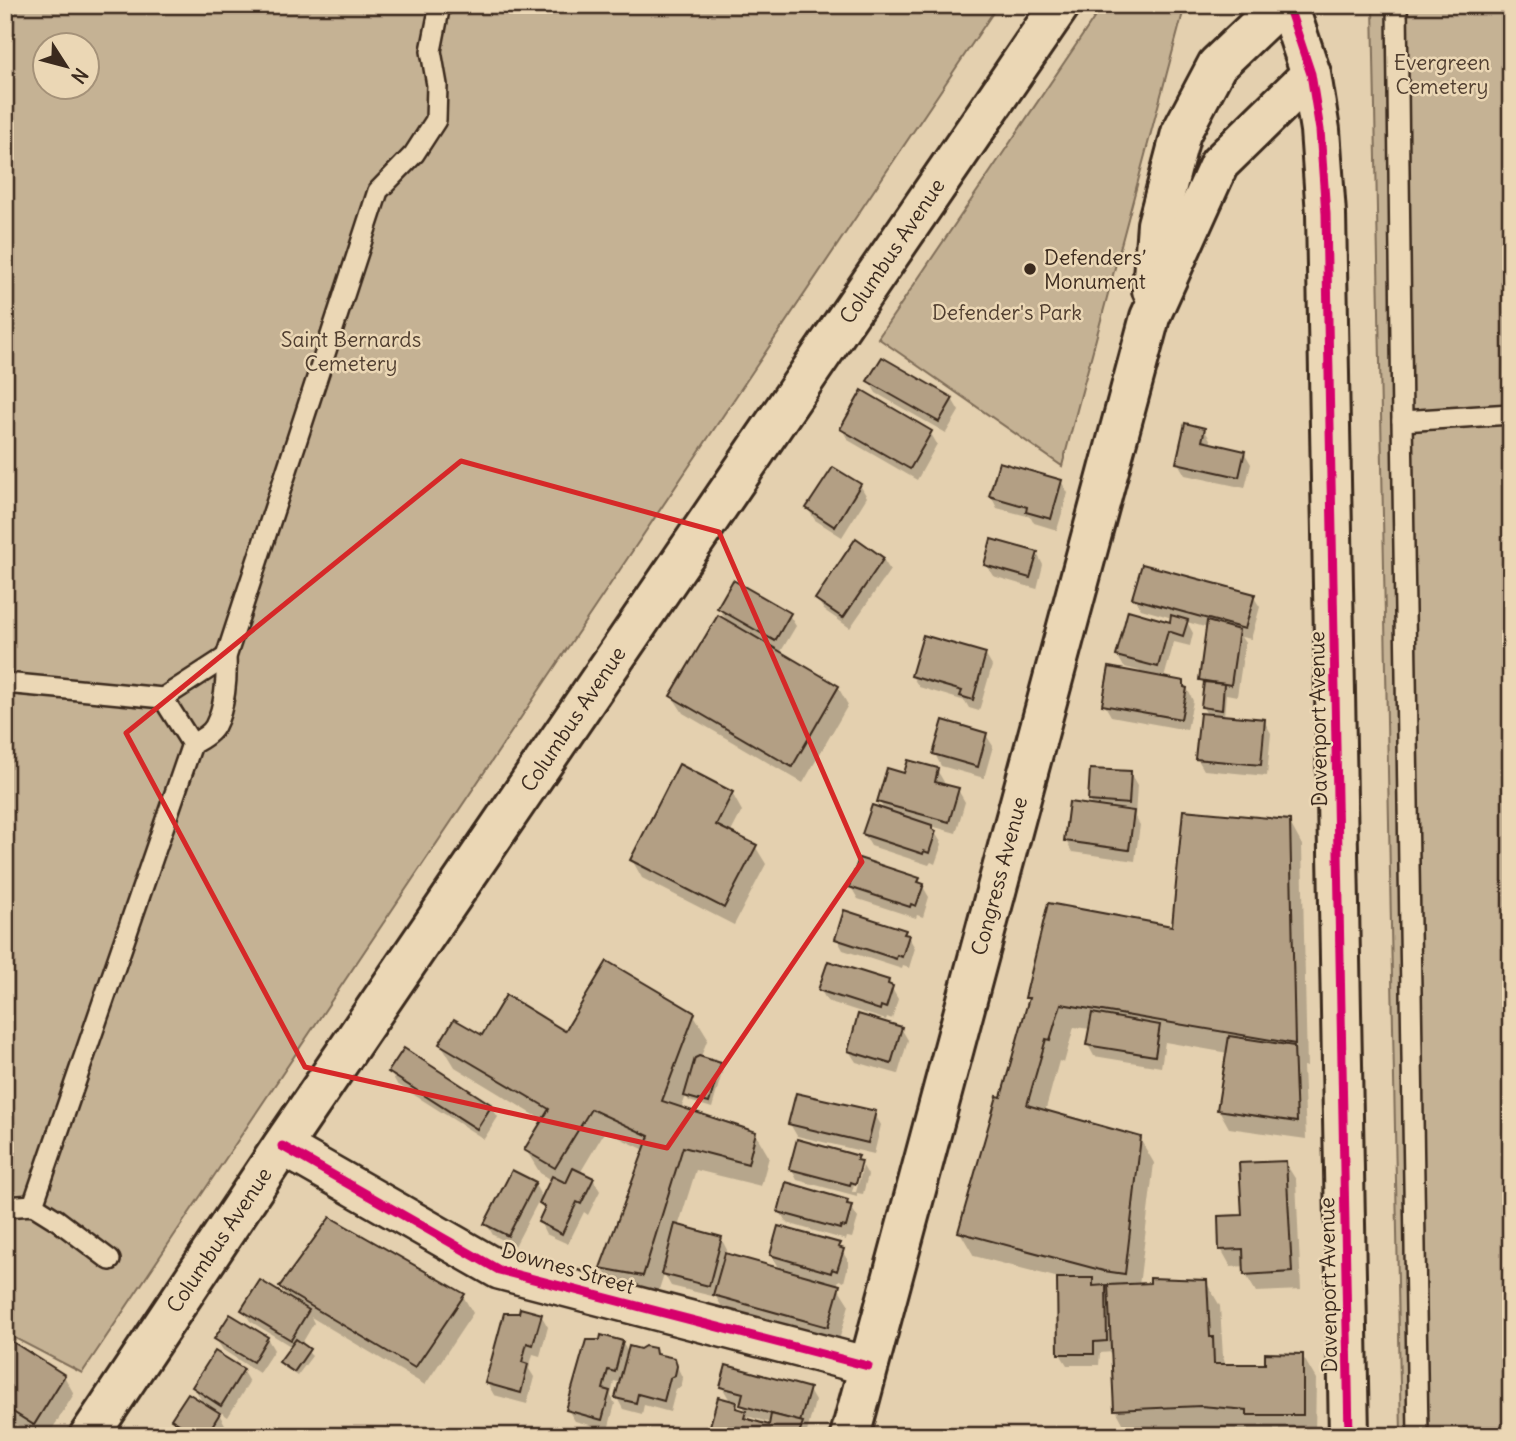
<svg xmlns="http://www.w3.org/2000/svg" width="1516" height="1441" font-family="Delius,sans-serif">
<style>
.green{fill:#c5b294;stroke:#806e59;stroke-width:2;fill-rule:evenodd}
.shadow{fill:#0003;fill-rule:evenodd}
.building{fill:#b39f84;stroke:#3b2a1e;stroke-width:2}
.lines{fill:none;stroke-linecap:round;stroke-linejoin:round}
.lane-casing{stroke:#3b2a1e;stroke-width:24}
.street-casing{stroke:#3b2a1e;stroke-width:42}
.secondary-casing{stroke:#3b2a1e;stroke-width:44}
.primary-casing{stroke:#3b2a1e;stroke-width:44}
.lane{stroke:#ebd7b5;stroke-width:19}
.street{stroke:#ebd7b5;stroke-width:37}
.secondary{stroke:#ebd7b5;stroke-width:38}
.primary{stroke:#ebd7b5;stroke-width:38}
.cycleway-casing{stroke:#ebd7b5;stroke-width:13}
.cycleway{stroke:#d6006c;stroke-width:9}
.marked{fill:none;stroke:#d62828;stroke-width:5;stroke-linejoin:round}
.poi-dot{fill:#3b2a1e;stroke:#ebd7b5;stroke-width:2.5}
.labels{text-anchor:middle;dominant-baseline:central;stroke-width:5;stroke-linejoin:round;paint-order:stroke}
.park-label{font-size:21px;fill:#503e30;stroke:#ebd7b5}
.street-label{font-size:21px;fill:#3b2a1e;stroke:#ebd7b5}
.poi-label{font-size:21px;fill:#3b2a1e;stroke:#ebd7b5;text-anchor:start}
</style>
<rect width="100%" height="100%" fill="#e4d0af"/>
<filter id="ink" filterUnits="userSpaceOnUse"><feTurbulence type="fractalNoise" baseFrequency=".0143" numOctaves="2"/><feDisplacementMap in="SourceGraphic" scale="14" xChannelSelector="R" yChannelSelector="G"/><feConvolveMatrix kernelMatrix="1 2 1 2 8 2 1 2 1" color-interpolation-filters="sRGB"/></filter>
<g filter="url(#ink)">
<g class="green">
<path d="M5,5H998L82,1373L5,1333ZM46,46H88V88H46Z"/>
<polygon points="1103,5 1185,5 1062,466 878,338"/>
<polygon points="1373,5 1511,5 1511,1436 1401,1436"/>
</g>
<g class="shadow">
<polygon points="869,381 952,399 959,411 946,433 876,393"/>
<polygon points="842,429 930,432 937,444 917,480 848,440"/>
<polygon points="1204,429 1211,441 1210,445 1244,452 1251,464 1245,488 1185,475 1178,463"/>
<polygon points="1061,481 1068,493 1057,530 1034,523 1031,517 997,508 991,496"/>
<polygon points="860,485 867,497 842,537 815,520 808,509"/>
<polygon points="1037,553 1043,565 1037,589 993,576 986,565"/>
<polygon points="883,559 890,570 850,628 824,610 817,599"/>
<polygon points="1253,596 1260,607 1251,639 1241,637 1245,643 1237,696 1226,694 1224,717 1264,721 1271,733 1267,776 1204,770 1197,758 1207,715 1203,707 1205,687 1201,680 1208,628 1187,622 1193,633 1190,646 1174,642 1164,678 1183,682 1190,694 1193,701 1187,730 1111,716 1104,704 1140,671 1124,667 1117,655 1171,624 1172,618 1141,609 1134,598"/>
<polygon points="719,608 789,615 796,626 780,653 838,687 848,705 803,783 683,713 672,696 728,623"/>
<polygon points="985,654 992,666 979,711 969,708 965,701 919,687 912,676"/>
<polygon points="986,735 993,746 984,778 941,766 935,754"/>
<polygon points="937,770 944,782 943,786 958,790 965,802 956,833 931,826 942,844 935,864 931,862 929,865 871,846 864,834 885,811 879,801 905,775"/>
<polygon points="1130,773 1137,785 1135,817 1140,825 1135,861 1072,852 1066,841 1093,807 1089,801"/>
<polygon points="732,793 742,811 730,834 755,846 766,864 734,925 642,878 632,860"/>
<polygon points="1289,821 1302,845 1307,1067 1303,1066 1306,1139 1229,1128 1219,1110 1228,1053 1165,1042 1161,1067 1094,1056 1088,1045 1091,1029 1074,1027 1064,1063 1059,1061 1045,1112 1140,1139 1154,1163 1139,1286 1206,1282 1220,1306 1223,1357 1226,1366 1267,1366 1302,1355 1316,1379 1315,1436 1259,1436 1264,1436 1264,1433 1215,1429 1129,1434 1116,1410 1113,1352 1100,1353 1099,1365 1067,1365 1060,1354 1059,1278 974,1256 960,1232 1030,1002 1027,997 1174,928"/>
<polygon points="919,880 929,897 923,917 917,915 916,918 858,899 851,887"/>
<polygon points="905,931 915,948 909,968 903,966 902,969 843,950 837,939"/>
<polygon points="888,982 898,999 892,1019 887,1017 886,1020 827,1001 820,989"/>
<polygon points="694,1015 708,1038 700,1059 720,1064 723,1069 712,1108 689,1101 686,1096 681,1109 755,1133 769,1157 761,1186 696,1170 678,1227 721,1238 727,1250 726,1255 780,1271 771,1255 838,1245 849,1262 844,1282 839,1280 837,1286 849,1305 838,1344 725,1312 716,1297 671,1286 664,1274 656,1299 615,1291 602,1268 645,1150 605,1131 580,1173 593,1179 600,1191 588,1215 584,1212 568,1244 546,1234 540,1222 545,1211 539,1200 515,1246 493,1235 486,1223 534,1183 543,1199 552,1180 540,1173 526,1150 544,1121 455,1067 441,1044 483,1038 566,1033"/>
<polygon points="901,1028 908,1040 898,1074 856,1062 849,1051"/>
<polygon points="390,1072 491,1106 498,1117 484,1139 397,1084"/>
<polygon points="874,1113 881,1125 874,1154 797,1136 790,1124"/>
<polygon points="857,1157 863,1165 859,1165 852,1192 856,1192 863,1166 868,1175 863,1194 857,1193 857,1196 797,1180 791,1168"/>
<polygon points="1285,1162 1296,1180 1301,1290 1256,1292 1246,1275 1246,1266 1231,1267 1221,1249"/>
<polygon points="847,1201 858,1218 852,1238 847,1237 846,1240 787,1223 780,1212"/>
<polygon points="5,1279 14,1292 5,1306"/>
<polygon points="281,1288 463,1296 473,1313 425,1385 311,1317 314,1323 301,1345 312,1356 297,1376 284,1367 281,1362 292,1347 250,1321 243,1310 288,1299"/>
<polygon points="541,1315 548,1327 540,1356 533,1354 529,1369 534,1377 527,1404 494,1395 487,1383"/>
<polygon points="267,1338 274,1350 259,1373 223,1350 216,1339"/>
<polygon points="5,1340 64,1376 74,1394 48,1436 35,1436 5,1418"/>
<polygon points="622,1342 629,1354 657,1355 674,1360 683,1379 681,1387 676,1389 670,1412 644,1405 642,1414 623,1409 617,1398 621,1383 614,1381 611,1396 615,1404 608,1430 575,1421 568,1410"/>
<polygon points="242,1370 249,1382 228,1417 216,1409 226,1426 220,1436 188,1436 180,1431 173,1419 204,1405 194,1387"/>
<path d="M722,1387L808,1389L815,1401L806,1436H703L704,1433L709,1435L719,1399L731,1402ZM734,1400L742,1402L746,1413L741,1411ZM747,1416L771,1423L770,1427L750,1421Z"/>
</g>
<g class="building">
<polygon points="882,357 953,398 939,422 867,381"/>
<polygon points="862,390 932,431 910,469 840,429"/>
<polygon points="1185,423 1205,428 1202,441 1245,451 1239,477 1176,463"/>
<polygon points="999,462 1062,480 1051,519 1026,512 1027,507 989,496"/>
<polygon points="833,467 861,484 835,527 806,508"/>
<polygon points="856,538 884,558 843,618 815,599"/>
<polygon points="991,539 1038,552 1030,578 984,565"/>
<polygon points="1142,564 1255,594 1245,629 1132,598"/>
<polygon points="733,580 791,613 775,641 717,608"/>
<polygon points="1128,610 1170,622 1171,615 1188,620 1183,636 1168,631 1158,667 1116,656"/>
<polygon points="718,615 839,686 792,767 670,696"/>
<polygon points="1207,621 1239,630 1231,685 1199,680"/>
<polygon points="923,635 986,653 973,700 960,696 962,691 911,676"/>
<polygon points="1109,667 1184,681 1184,687 1187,688 1181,719 1102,705"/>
<polygon points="1204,682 1224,684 1222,710 1201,707"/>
<polygon points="1200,713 1265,719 1261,765 1195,759"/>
<polygon points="943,720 987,733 978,767 933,754"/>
<polygon points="908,760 938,768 935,782 959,788 949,822 877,802 887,768 904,773"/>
<polygon points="679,764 733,792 716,825 757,845 724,908 630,860"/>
<polygon points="1090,769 1131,771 1129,804 1088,801"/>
<polygon points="1069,802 1134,811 1129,850 1064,841"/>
<polygon points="872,805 932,825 932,829 936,831 929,853 924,851 923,854 862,834"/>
<polygon points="1183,810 1290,820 1295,1044 1061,1004 1050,1040 1046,1039 1027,1105 1141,1137 1125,1274 1104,1271 958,1232 997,1096 1001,1097 1029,998 1025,998 1048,903 1172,926"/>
<polygon points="859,858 920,878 918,882 924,884 916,906 911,904 910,907 849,887"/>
<polygon points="844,910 906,930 904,934 909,935 902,957 897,955 896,959 835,939"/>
<polygon points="607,961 695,1013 662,1101 756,1132 748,1164 683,1147 643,1276 600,1268 649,1136 591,1109 555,1168 524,1150 549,1109 439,1044 454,1019 482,1035 506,995 565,1031"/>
<polygon points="828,961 889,980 888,984 893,986 886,1008 881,1006 880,1010 818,990"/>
<polygon points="1092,1013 1160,1025 1155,1056 1086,1045"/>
<polygon points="858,1014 902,1027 891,1064 848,1051"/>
<polygon points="1229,1036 1294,1046 1297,1122 1217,1110"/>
<polygon points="404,1048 492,1105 477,1129 388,1072"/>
<polygon points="699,1056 721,1063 709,1103 684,1096 695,1058"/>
<polygon points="796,1093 876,1111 868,1143 788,1124"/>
<polygon points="797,1139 859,1156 857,1160 862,1161 856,1184 851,1182 850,1185 789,1169"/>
<polygon points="1286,1161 1292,1272 1244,1275 1243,1249 1219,1250 1218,1216 1242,1215 1239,1163"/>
<polygon points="573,1168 594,1178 581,1204 577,1202 562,1234 538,1222 545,1207 539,1203 552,1176 566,1183"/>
<polygon points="512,1170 536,1182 508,1236 484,1224"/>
<polygon points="786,1182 848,1200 847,1204 852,1205 846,1227 841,1226 840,1229 778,1212"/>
<polygon points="330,1217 465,1294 415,1368 279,1287"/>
<polygon points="675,1224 722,1237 709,1286 662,1274"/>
<polygon points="778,1226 840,1243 838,1247 844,1249 837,1271 832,1269 831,1273 770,1255"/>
<polygon points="725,1253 840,1285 828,1327 713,1295"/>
<polygon points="1057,1278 1093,1278 1093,1286 1106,1285 1107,1341 1094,1342 1094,1354 1058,1354"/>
<polygon points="1150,1278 1207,1280 1210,1337 1213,1337 1214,1364 1265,1364 1265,1353 1303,1354 1303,1415 1247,1415 1247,1410 1201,1406 1114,1410 1108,1285 1150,1283"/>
<polygon points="260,1280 309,1310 291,1340 241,1310"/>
<polygon points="520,1308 542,1314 533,1345 527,1343 522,1362 528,1364 521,1393 485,1383 504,1313 519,1313"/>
<polygon points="230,1314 268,1337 253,1362 214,1339"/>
<polygon points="601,1335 623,1341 615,1372 608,1370 603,1389 610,1391 602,1420 566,1410 586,1340 600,1340"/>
<polygon points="5,1337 65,1375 34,1425 5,1407"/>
<polygon points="296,1339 310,1349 294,1372 279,1362"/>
<polygon points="629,1346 640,1349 645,1346 655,1348 656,1354 675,1358 677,1366 675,1375 670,1378 664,1401 638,1394 636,1403 615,1398"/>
<polygon points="215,1351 244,1369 221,1406 192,1387"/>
<polygon points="726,1365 810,1388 800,1422 740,1405 743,1393 720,1387"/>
<polygon points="188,1393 220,1413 206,1436 199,1436 171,1419"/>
<polygon points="718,1397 737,1402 736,1408 746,1411 744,1418 769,1425 771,1414 803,1422 798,1436 719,1436 708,1433"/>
<polygon points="1285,1433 1285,1436 1187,1436"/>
</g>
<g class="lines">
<g class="lane-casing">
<g id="lane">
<polyline points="1397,5 1402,421 1511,414"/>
<polyline points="1402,421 1418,1436"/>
<polyline points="5,683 163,698 226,657"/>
<polyline points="163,698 192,744"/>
<path d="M33,1205L192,744C200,740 211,734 215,726C225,707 227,678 226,657L378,191L414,154L436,120L437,85L431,51L440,5"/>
<polyline points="5,1207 33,1205 57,1220 110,1260"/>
</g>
</g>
<g class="street-casing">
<polyline id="street" points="282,1146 499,1270 868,1366"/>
</g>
<g class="secondary-casing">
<g id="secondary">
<polyline points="1288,5 1311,74 1320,130 1326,214 1349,1436"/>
<polyline points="1152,290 1157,224 1181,133 1217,65 1280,5"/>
<polyline points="850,1436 1150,317 1219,164 1311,74"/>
</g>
</g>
<g class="primary-casing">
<polyline id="primary" points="89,1436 282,1146 1060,5"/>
</g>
<use href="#lane" class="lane"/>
<use href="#street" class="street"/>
<use href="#secondary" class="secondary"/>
<use href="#primary" class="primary"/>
<g class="cycleway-casing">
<g id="cycleway">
<polyline points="1288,5 1311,74 1320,130 1326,214 1349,1436"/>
<polyline points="282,1146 499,1270 868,1366"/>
</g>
</g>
<use href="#cycleway" class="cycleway"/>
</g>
</g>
<path class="marked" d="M461,461L719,532L862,862L667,1148L305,1067L126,733Z"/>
<circle class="poi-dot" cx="1030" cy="269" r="7"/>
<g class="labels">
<g class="park-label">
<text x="1442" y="62">Evergreen<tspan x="1442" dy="24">Cemetery</tspan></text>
<text x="1007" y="312">Defender's Park</text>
<text x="351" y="339">Saint Bernards<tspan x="351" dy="24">Cemetery</tspan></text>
</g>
<g class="street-label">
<text transform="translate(892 251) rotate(-56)">Columbus Avenue</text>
<text transform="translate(573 719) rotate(-56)">Columbus Avenue</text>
<text transform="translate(1318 719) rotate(-91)">Davenport Avenue</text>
<text transform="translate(999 876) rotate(-75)">Congress Avenue</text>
<text transform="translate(219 1240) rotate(-56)">Columbus Avenue</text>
<text transform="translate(568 1268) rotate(16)">Downes Street</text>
<text transform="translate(1328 1285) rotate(-91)">Davenport Avenue</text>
</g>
<g class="poi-label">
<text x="1044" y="257">Defenders’<tspan x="1044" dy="24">Monument</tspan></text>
</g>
</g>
<rect width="1516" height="1441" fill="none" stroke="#ebd7b5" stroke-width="28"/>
<rect x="14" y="14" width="1488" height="1413" fill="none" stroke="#3b2a1e" stroke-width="2.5" filter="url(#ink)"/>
<g transform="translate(66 66) rotate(126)"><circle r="33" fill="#ebd7b5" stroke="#a59279" stroke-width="2"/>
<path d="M0-5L12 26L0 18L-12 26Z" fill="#3b2a1e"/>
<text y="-10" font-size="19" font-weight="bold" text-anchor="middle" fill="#3b2a1e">N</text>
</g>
</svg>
